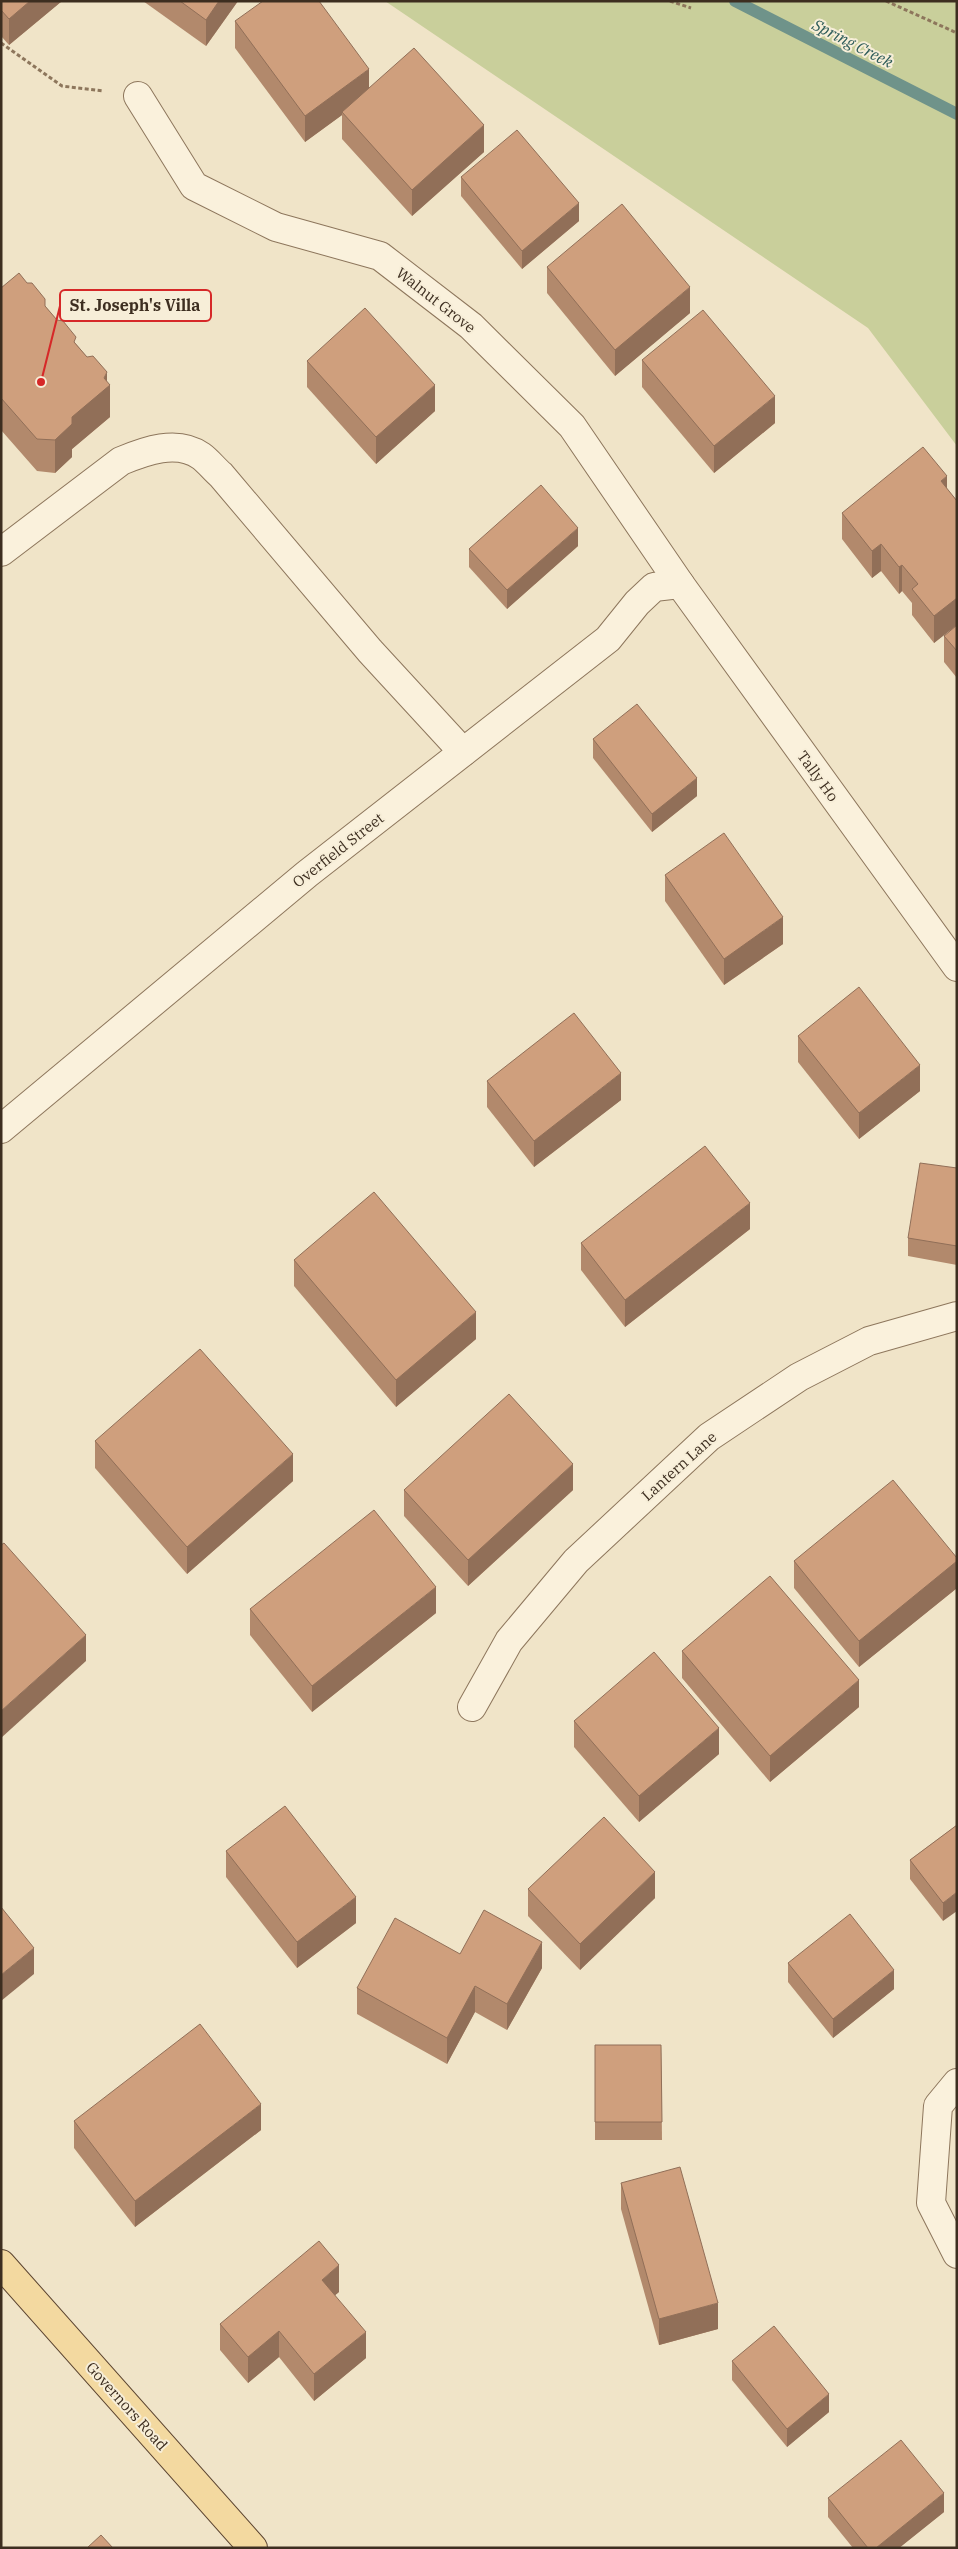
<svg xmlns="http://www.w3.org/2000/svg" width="958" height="2549" font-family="'IBM Plex Serif',serif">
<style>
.green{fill:#c9cf9b}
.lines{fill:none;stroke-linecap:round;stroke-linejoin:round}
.stream{stroke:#6f938a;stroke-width:12}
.minor-casing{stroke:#8d765c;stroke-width:30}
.major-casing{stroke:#5b4430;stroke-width:30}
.path{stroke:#8d765c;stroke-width:3;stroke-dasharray:4 2.5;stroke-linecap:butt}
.minor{stroke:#faf1dc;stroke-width:28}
.major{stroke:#f3d9a0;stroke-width:28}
.wall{fill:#b2896c}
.shaded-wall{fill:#916f58}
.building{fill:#cf9f7d;stroke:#916f58}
.labels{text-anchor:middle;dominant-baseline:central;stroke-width:4;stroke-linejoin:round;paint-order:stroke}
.street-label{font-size:15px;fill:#3d2e20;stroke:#f7eed8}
.water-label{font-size:16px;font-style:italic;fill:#2f5d5a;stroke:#f7eed8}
.leader{fill:none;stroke:#d62828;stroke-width:2}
.callout-dot{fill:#d62828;stroke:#f7eed8;stroke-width:2}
.callout{fill:#f7eed8;stroke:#d62828;stroke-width:2}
.callout-label{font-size:16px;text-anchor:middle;font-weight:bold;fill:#3d2e20}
</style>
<rect width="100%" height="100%" fill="#f0e4c8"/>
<polygon class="green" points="385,1 957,1 957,446 868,328"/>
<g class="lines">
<polyline class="stream" points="735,1 957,114"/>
<g class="minor-casing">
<g id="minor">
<polyline points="138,96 194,186 276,227 380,256 471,326 572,426 680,584 957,967"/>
<path d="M1,552L121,461C145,451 177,439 201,456C208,461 214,469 221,475L370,651L463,752"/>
<polyline points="1,1129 307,874 608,639 637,603 654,587 680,584"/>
<polyline points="472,1707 509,1641 576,1561 709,1437 799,1377 869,1341 957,1316"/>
<polyline points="957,2083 938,2106 931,2203 957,2254"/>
</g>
</g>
<g class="major-casing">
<polyline id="major" points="1,2264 253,2548"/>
</g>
<g class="path">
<polyline points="670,1 691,8"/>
<polyline points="886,1 957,33"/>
<polyline points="1,43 62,86 104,91"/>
</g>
<use href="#minor" class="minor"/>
<use href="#major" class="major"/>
</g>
<g class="wall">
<polygon points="1,1 62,1 9,45 1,36"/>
<polygon points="143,1 238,1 206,46"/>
<polygon points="235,21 369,88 484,152 412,216 342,139 342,115 305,142 235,48"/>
<polygon points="461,177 579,221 522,269 461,196"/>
<polygon points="547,267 690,313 615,376 547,293"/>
<polygon points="1,288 45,306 76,344 107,381 110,417 72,449 72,457 55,473 37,471 1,430"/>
<polygon points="642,360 775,423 714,473 642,387"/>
<polygon points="307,361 435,411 376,464 307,387"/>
<polygon points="947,489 957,501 957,678 944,662 944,636 956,625 934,643 912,615 912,603 902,591 899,594 881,571 872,578 842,539 842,513"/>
<polygon points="578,546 507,609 469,567 469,549"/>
<polygon points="593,739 697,796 652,832 593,758"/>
<polygon points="665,875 783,944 724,985 665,901"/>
<polygon points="798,1036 920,1091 859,1139 798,1062"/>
<polygon points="487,1081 621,1100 534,1167 487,1107"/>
<polygon points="957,1168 957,1265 908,1256 908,1238"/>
<polygon points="750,1229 625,1327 581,1270 581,1243"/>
<polygon points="294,1260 476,1339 396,1407 294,1286"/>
<polygon points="95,1441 293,1481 187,1574 95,1468"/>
<polygon points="404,1490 573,1490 468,1586 404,1516"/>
<polygon points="957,1558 957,1588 859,1667 794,1588 794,1561"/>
<polygon points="250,1609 436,1613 312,1712 250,1635"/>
<polygon points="682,1651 859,1707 770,1782 682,1678"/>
<polygon points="574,1721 719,1754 639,1822 574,1747"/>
<polygon points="957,1825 943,1921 910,1879 910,1860"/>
<polygon points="226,1851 356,1923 297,1968 226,1877"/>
<polygon points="528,1889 655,1898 580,1970 528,1916"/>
<polygon points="460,1954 542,1968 507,2030 475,2012 447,2064 357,2014 357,1988"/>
<polygon points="788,1963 894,1989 833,2038 788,1982"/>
<polygon points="595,2045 661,2045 662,2140 595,2140"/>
<polygon points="74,2121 261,2130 135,2227 74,2148"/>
<polygon points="621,2183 718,2329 659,2345 621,2209"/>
<polygon points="339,2292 335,2295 366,2358 314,2401 279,2357 248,2383 220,2350 220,2324"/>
<polygon points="732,2361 829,2412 787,2447 732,2380"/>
<polygon points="828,2498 944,2512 899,2548 853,2548 828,2517"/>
</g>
<g class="shaded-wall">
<polygon points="30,1 62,1 9,45 9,19"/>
<polygon points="219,1 238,1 206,46 206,20"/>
<polygon points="369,69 369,96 342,112 342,115 305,142 305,116"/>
<polygon points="484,125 484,152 412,216 412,190"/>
<polygon points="579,203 579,221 522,269 522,251"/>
<polygon points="690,287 690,313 615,376 615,350"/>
<polygon points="107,372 107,387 110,385 110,417 72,449 72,457 55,473 55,440 72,417 104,378"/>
<polygon points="435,385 435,411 376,464 376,437"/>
<polygon points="775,396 775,423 714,473 714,446"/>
<polygon points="947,476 947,502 941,481"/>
<polygon points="578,528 578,546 507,609 507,590"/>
<polygon points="881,544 881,571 872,578 872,551"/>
<polygon points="902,565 902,591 899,594 899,567"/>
<polygon points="957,598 957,625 934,643 934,616"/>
<polygon points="697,778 697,796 652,832 652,814"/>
<polygon points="783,917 783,944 724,985 724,959"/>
<polygon points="920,1065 920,1091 859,1139 859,1113"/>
<polygon points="621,1073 621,1100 534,1167 534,1141"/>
<polygon points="750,1203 750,1229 625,1327 625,1300"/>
<polygon points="476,1312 476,1339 396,1407 396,1380"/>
<polygon points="293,1454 293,1481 187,1574 187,1547"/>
<polygon points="573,1464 573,1490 468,1586 468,1560"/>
<polygon points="957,1561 957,1588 859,1667 859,1641"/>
<polygon points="436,1587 436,1613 312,1712 312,1686"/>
<polygon points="86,1635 86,1661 1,1738 1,1711"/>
<polygon points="859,1680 859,1707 770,1782 770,1756"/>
<polygon points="719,1728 719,1754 639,1822 639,1796"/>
<polygon points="655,1872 655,1898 580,1970 580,1944"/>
<polygon points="957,1892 957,1911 943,1921 943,1903"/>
<polygon points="356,1897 356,1923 297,1968 297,1942"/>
<polygon points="542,1942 542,1968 507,2030 507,2004"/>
<polygon points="34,1948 34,1974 1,2001 1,1975"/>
<polygon points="894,1970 894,1989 833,2038 833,2019"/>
<polygon points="475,1986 475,2012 447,2064 447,2038"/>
<polygon points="261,2104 261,2130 135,2227 135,2201"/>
<polygon points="339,2265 339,2292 322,2306 322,2280"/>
<polygon points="718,2303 718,2329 659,2345 659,2319"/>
<polygon points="279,2331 279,2357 248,2383 248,2357"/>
<polygon points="366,2332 366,2358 314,2401 314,2374"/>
<polygon points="829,2394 829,2412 787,2447 787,2429"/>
<polygon points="944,2493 944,2512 899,2548 876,2548"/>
</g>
<g class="building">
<polygon points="1,1 30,1 9,19 1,10"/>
<polygon points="180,1 219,1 206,20"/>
<polygon points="263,1 319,1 369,69 305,116 235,21"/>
<polygon points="414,48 484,125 412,190 342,112"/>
<polygon points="517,130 579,203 522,251 461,177"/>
<polygon points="622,204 690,287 615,350 547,267"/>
<polygon points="19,273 27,283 32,283 45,299 45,306 57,320 63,321 76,337 74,342 87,357 93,356 107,372 104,378 110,385 72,417 72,424 55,440 37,439 1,398 1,288"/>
<polygon points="365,308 435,385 376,437 307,361"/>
<polygon points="703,310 775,396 714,446 642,360"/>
<polygon points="923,447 947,476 941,481 957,501 957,598 934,616 912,589 918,584 902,565 899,567 881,544 872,551 842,513"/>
<polygon points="541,485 578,528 507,590 469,549"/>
<polygon points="957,625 957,651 944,636"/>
<polygon points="637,704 697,778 652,814 593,739"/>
<polygon points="724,833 783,917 724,959 665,875"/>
<polygon points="859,987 920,1065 859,1113 798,1036"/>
<polygon points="574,1013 621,1073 534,1141 487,1081"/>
<polygon points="705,1146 750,1203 625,1300 581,1243"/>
<polygon points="920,1163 957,1168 957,1246 908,1238"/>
<polygon points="374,1192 476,1312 396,1380 294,1260"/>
<polygon points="200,1349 293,1454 187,1547 95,1441"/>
<polygon points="509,1394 573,1464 468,1560 404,1490"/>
<polygon points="893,1480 957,1558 957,1561 859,1641 794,1561"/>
<polygon points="374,1510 436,1587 312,1686 250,1609"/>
<polygon points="4,1543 86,1635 1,1711 1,1545"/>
<polygon points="770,1576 859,1680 770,1756 682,1651"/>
<polygon points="654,1652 719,1728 639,1796 574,1721"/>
<polygon points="285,1806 356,1897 297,1942 226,1851"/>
<polygon points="604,1817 655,1872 580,1944 528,1889"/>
<polygon points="957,1825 957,1892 943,1903 910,1860"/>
<polygon points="1,1907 34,1948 1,1975"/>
<polygon points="484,1910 542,1942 507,2004 475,1986 447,2038 357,1988 395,1918 460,1954"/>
<polygon points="850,1914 894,1970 833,2019 788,1963"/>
<polygon points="200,2024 261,2104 135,2201 74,2121"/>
<polygon points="595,2045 661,2045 662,2122 595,2122"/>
<polygon points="680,2167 718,2303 659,2319 621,2183"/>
<polygon points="319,2241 339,2265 322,2280 366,2332 314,2374 279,2331 248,2357 220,2324"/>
<polygon points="774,2326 829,2394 787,2429 732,2361"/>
<polygon points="901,2440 944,2493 876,2548 868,2548 828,2498"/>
<polygon points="101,2535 113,2548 87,2548"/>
</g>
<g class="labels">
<g class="street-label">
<text transform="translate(436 300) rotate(38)">Walnut Grove</text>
<text transform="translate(818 776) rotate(54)">Tally Ho</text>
<text transform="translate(338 850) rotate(-38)">Overfield Street</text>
<text transform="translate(679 1466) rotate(-42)">Lantern Lane</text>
<text transform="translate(127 2406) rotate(48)">Governors Road</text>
</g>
<g class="water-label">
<text transform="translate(853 43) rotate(27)">Spring Creek</text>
</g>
</g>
<path class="leader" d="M41 382L60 306"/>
<circle class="callout-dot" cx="41" cy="382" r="5"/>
<rect class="callout" x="60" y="290" width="151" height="31" rx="5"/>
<g class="callout-label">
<text x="135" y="311">St. Joseph's Villa</text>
</g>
<rect width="958" height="2549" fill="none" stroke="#3d2e20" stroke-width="5"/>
</svg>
